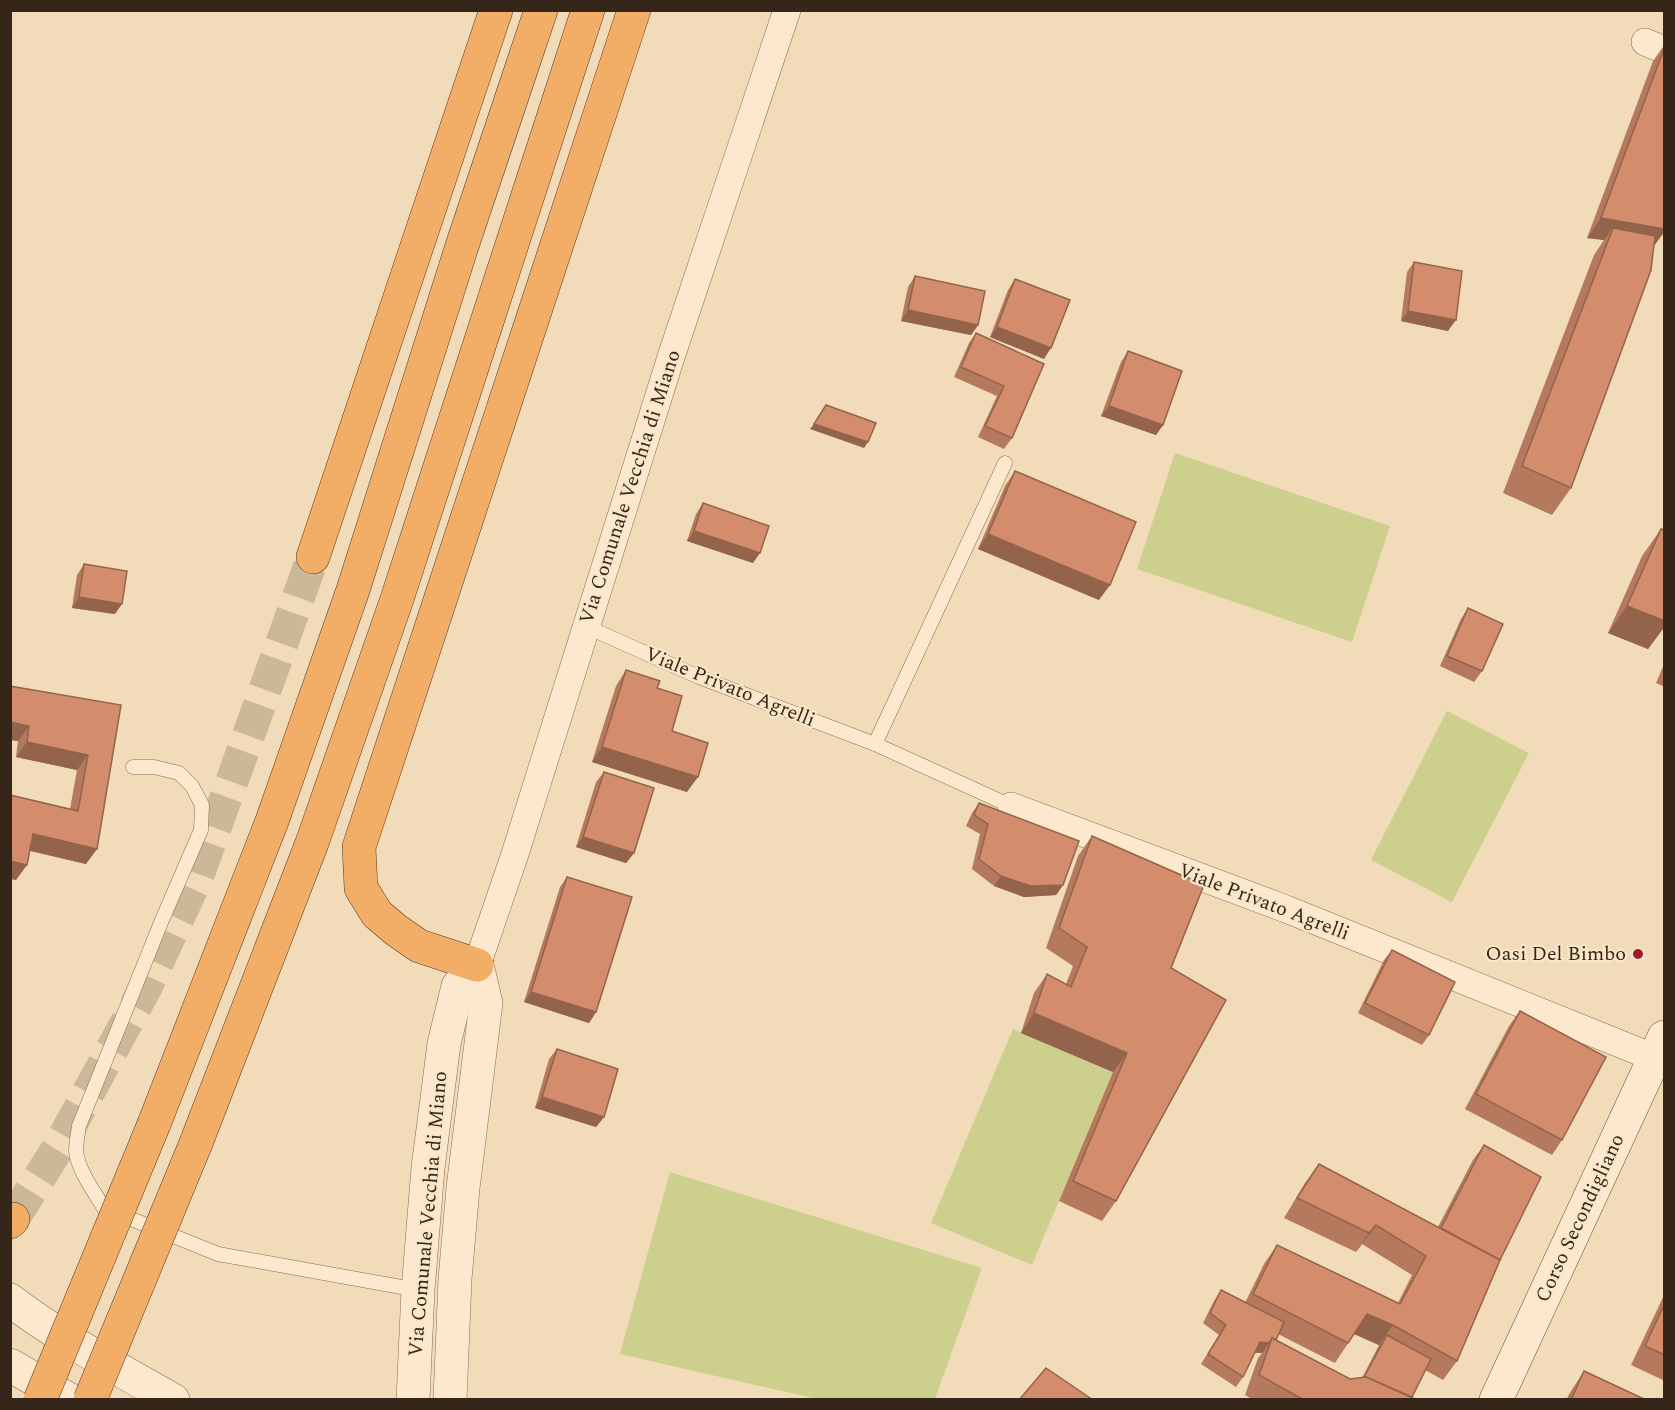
<svg xmlns="http://www.w3.org/2000/svg" width="1675" height="1410" font-family="Spectral,serif">
<style>
.green{fill:#cdcf8d}
.lines{fill:none;stroke-linecap:round;stroke-linejoin:round}
.trunk-tunnel{stroke:#ccb799;stroke-width:33;stroke-dasharray:33 16;stroke-linecap:butt}
.service-casing{stroke:#896b53;stroke-width:15}
.minor-casing{stroke:#896b53;stroke-width:28}
.tertiary-casing{stroke:#896b53;stroke-width:34}
.secondary-casing{stroke:#6a4c36;stroke-width:34}
.trunk-casing{stroke:#553928;stroke-width:34}
.service{stroke:#fce9cd;stroke-width:14}
.minor{stroke:#fce9cd;stroke-width:27}
.tertiary{stroke:#fce9cd;stroke-width:33}
.secondary{stroke:#fce9cd;stroke-width:33}
.trunk{stroke:#f2ae66;stroke-width:33}
.trunk-bridge-casing{stroke:#553928;stroke-width:34;stroke-linecap:butt}
.trunk-bridge{stroke:#f2ae66;stroke-width:33}
.wall{fill:#b5795d;fill-rule:evenodd}
.shaded-wall{fill:#94634c}
.building{fill:#d38d6c;stroke:#94634c;stroke-width:1.5}
.poi-dot{fill:#9c1e2a;stroke:#f8e6c9;stroke-width:2}
.labels{text-anchor:middle;dominant-baseline:central;stroke-width:4.5;stroke-linejoin:round;paint-order:stroke}
.street-label{font-size:20px;fill:#362519;stroke:#f8e6c9}
.poi-label{font-size:20px;fill:#362519;stroke:#f8e6c9;text-anchor:end}
</style>
<rect width="100%" height="100%" fill="#f1dbb9"/>
<g class="green">
<polygon points="1175,453 1390,526 1352,642 1137,569"/>
<polygon points="1447,711 1529,753 1452,902 1371,860"/>
<polygon points="1013,1029 1113,1072 1032,1265 931,1223"/>
<polygon points="670,1172 982,1268 935,1399 817,1399 620,1354"/>
</g>
<g class="lines">
<polyline class="trunk-tunnel" points="13,1219 58,1148 146,987 198,875 313,557"/>
<g class="service-casing">
<g id="service">
<polyline points="585,626 699,677 875,744 1011,806"/>
<polyline points="875,744 1005,463"/>
<path d="M133,767H154L179,773L192,786L202,805L201,830L162,920L79,1126C78,1134 76,1143 76,1151C78,1170 94,1192 104,1208L218,1254L418,1290"/>
</g>
</g>
<g class="minor-casing">
<g id="minor">
<polyline points="1645,42 1664,50"/>
<polyline points="1011,806 1286,909 1655,1058"/>
<polyline points="477,965 515,854 671,357 787,10"/>
</g>
</g>
<g class="tertiary-casing">
<g id="tertiary">
<path d="M10,1300C61,1339 117,1368 173,1400"/>
<polyline points="10,1365 70,1400"/>
<polyline points="413,1400 418,1290 428,1168 444,1044 458,986 477,965"/>
<polyline points="450,1400 455,1279 463,1188 486,1003 477,965"/>
</g>
</g>
<g class="secondary-casing">
<polyline id="secondary" points="1496,1400 1664,1037"/>
</g>
<g class="trunk-casing">
<g id="trunk">
<polyline points="313,557 496,10"/>
<polyline points="477,965 419,946 396,930 377,914 361,888 359,847 634,10"/>
<polyline points="154,1124 272,821 353,590 462,246 541,10"/>
<polyline points="196,1143 312,843 397,599 588,10"/>
<polyline points="10,1222 13,1219"/>
</g>
</g>
<use href="#service" class="service"/>
<use href="#minor" class="minor"/>
<use href="#tertiary" class="tertiary"/>
<use href="#secondary" class="secondary"/>
<use href="#trunk" class="trunk"/>
<g class="trunk-bridge-casing">
<g id="trunk-bridge">
<polyline points="40,1400 154,1124"/>
<polyline points="90,1400 196,1143"/>
</g>
</g>
<use href="#trunk-bridge" class="trunk-bridge"/>
</g>
<g class="wall">
<polygon points="1665,44 1665,231 1654,246 1571,488 1552,515 1503,493 1594,255 1604,240 1587,238 1653,61"/>
<polygon points="1414,262 1448,331 1401,321 1407,272"/>
<polygon points="915,276 978,325 971,335 901,321 908,287"/>
<polygon points="1015,279 1044,359 990,337 1008,290"/>
<polygon points="976,333 1044,364 1012,438 1004,449 978,437 997,396 954,377 969,343"/>
<polygon points="1128,351 1163,425 1156,435 1101,416 1121,362"/>
<polygon points="1015,471 1099,600 978,549 1005,486"/>
<polygon points="703,503 753,563 687,541 696,514"/>
<polygon points="1661,529 1665,530 1665,626 1648,649 1608,633 1642,556"/>
<polygon points="84,564 115,614 72,608 77,575"/>
<polygon points="1468,608 1482,671 1474,682 1440,666 1461,619"/>
<polygon points="1665,662 1665,687 1656,683"/>
<polygon points="626,670 657,688 687,792 592,762 616,686"/>
<polygon points="10,686 121,705 86,864 30,851 16,880 10,795 70,809 77,770 16,757 18,741 10,740"/>
<polygon points="604,772 634,853 626,863 576,847 596,782"/>
<polygon points="979,803 1063,885 1056,895 1024,897 994,886 972,869 980,834 966,826 972,813"/>
<polygon points="1092,836 1171,968 1116,1201 1102,1221 1059,1201 1113,1072 1021,1033 1034,993 1047,974 1066,984 1073,966 1046,948 1078,856"/>
<polygon points="567,877 596,1012 589,1023 524,1002 560,887"/>
<polygon points="1392,950 1429,1035 1422,1045 1358,1013 1384,960"/>
<polygon points="1520,1011 1562,1140 1552,1155 1465,1109 1509,1026"/>
<polygon points="557,1049 604,1117 596,1127 535,1108 549,1059"/>
<path d="M1484,1145L1500,1260L1457,1361L1443,1380L1425,1370L1412,1397L1417,1400H1253L1245,1395L1258,1358L1262,1353H1255L1243,1377L1236,1387L1201,1364L1219,1335L1203,1323L1214,1301L1221,1290L1245,1303L1264,1264L1277,1245L1398,1303L1412,1275L1362,1244L1356,1252L1284,1218L1305,1183L1319,1164L1438,1227L1473,1160ZM1278,1334L1335,1363L1354,1334L1379,1345L1362,1378L1350,1379L1276,1340Z"/>
<polygon points="1665,1293 1665,1381 1631,1365"/>
<polygon points="1584,1371 1646,1400 1566,1400 1571,1391"/>
</g>
<g class="shaded-wall">
<polygon points="1601,218 1665,229 1665,231 1652,248 1613,228 1604,240 1587,238"/>
<polygon points="908,310 978,325 971,335 901,321"/>
<polygon points="1408,311 1456,320 1448,331 1401,321"/>
<polygon points="997,327 1051,348 1044,359 990,337"/>
<polygon points="1109,406 1163,425 1156,435 1101,416"/>
<polygon points="814,424 868,442 864,448 810,429"/>
<polygon points="694,531 760,553 753,563 687,541"/>
<polygon points="988,534 1110,585 1099,600 978,549"/>
<polygon points="79,597 122,604 115,614 72,608"/>
<polygon points="1627,606 1665,621 1665,626 1648,649 1608,633"/>
<polygon points="10,722 29,726 18,741 10,740"/>
<polygon points="27,742 88,755 77,770 16,757"/>
<polygon points="602,747 698,777 687,792 592,762"/>
<polygon points="33,834 97,849 86,864 23,849"/>
<polygon points="583,837 634,853 626,863 576,847"/>
<polygon points="10,861 27,865 16,880 10,879"/>
<polygon points="1001,876 1063,885 1056,895 1024,897 994,886"/>
<polygon points="531,992 596,1012 589,1023 524,1002"/>
<polygon points="1034,1013 1127,1053 1113,1072 1021,1033"/>
<polygon points="542,1097 604,1117 596,1127 535,1108"/>
<polygon points="1376,1225 1362,1244 1356,1252 1369,1233"/>
<polygon points="1367,1314 1393,1325 1379,1345 1354,1334"/>
<polygon points="1260,1342 1269,1343 1262,1353 1253,1352"/>
</g>
<g class="building">
<polygon points="1665,46 1665,229 1601,218"/>
<polygon points="1613,228 1655,236 1651,270 1571,488 1522,466"/>
<polygon points="1414,262 1462,271 1456,320 1408,311"/>
<polygon points="915,276 985,291 978,325 908,310"/>
<polygon points="1015,279 1070,300 1051,348 997,327"/>
<polygon points="976,333 1044,364 1012,438 985,426 1004,386 961,367"/>
<polygon points="1128,351 1182,371 1163,425 1109,406"/>
<polygon points="826,405 876,423 868,442 814,424"/>
<polygon points="1015,471 1136,522 1110,585 988,534"/>
<polygon points="703,503 769,526 760,553 694,531"/>
<polygon points="1661,529 1665,530 1665,621 1627,606"/>
<polygon points="84,564 127,571 122,604 79,597"/>
<polygon points="1468,608 1503,624 1482,671 1447,656"/>
<polygon points="626,670 660,681 657,688 682,696 672,731 708,743 698,777 602,747"/>
<polygon points="10,686 121,705 97,849 33,834 27,865 10,861 10,795 78,811 88,755 27,742 29,726 10,722"/>
<polygon points="604,772 654,788 634,853 583,837"/>
<polygon points="979,803 1079,841 1063,885 1031,886 1001,876 979,859 988,824 974,815"/>
<polygon points="1092,836 1204,885 1171,968 1226,1000 1116,1201 1073,1181 1127,1053 1034,1013 1047,974 1071,987 1087,947 1059,928"/>
<polygon points="567,877 632,897 596,1012 531,992"/>
<polygon points="1392,950 1455,982 1429,1035 1365,1003"/>
<polygon points="1520,1011 1606,1057 1562,1140 1476,1094"/>
<polygon points="557,1049 618,1069 604,1117 542,1097"/>
<polygon points="1484,1145 1541,1177 1500,1260 1441,1228"/>
<polygon points="1319,1164 1500,1260 1457,1361 1393,1325 1367,1314 1348,1343 1253,1294 1277,1245 1400,1304 1426,1256 1376,1225 1369,1233 1297,1198"/>
<polygon points="1221,1290 1284,1322 1276,1340 1272,1338 1269,1343 1260,1342 1243,1377 1208,1354 1226,1325 1210,1313"/>
<polygon points="1665,1303 1665,1355 1645,1346"/>
<polygon points="1387,1335 1431,1359 1412,1397 1366,1377 1364,1377"/>
<polygon points="1272,1338 1350,1379 1366,1377 1417,1400 1304,1400 1259,1375"/>
<polygon points="1046,1368 1093,1400 1019,1400"/>
<polygon points="1584,1371 1646,1400 1571,1400"/>
</g>
<circle class="poi-dot" cx="1638" cy="954" r="6"/>
<g class="labels">
<g class="street-label">
<text transform="translate(630 487) rotate(-72)">Via Comunale Vecchia di Miano</text>
<text transform="translate(730 687) rotate(22)">Viale Privato Agrelli</text>
<text transform="translate(1264 902) rotate(21)">Viale Privato Agrelli</text>
<text transform="translate(428 1214) rotate(-85)">Via Comunale Vecchia di Miano</text>
<text transform="translate(1580 1218) rotate(-65)">Corso Secondigliano</text>
</g>
<g class="poi-label">
<text x="1626" y="954">Oasi Del Bimbo</text>
</g>
</g>
<rect width="1675" height="1410" fill="none" stroke="#362519" stroke-width="24"/>
</svg>
